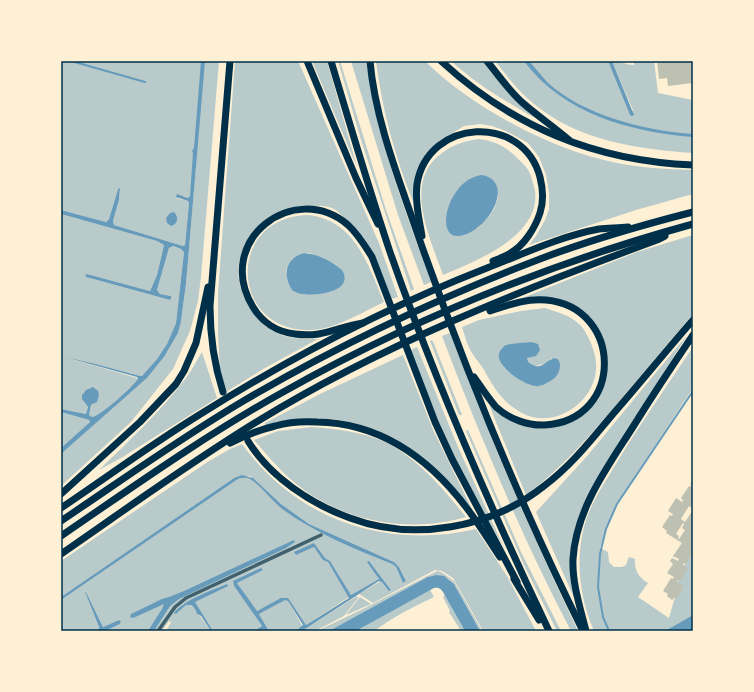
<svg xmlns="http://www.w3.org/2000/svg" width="754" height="692" font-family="Raleway,sans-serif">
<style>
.green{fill:#b9caca;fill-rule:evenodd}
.water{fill:#669bbc}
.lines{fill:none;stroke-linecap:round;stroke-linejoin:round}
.stream{stroke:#669bbc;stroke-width:2}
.building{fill:#bec0b2;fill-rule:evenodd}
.minor{stroke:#3f606c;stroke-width:3.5}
.motorway{stroke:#003049;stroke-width:7}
.neatline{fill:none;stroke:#003049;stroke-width:1.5}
</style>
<rect width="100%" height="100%" fill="#fdf0d5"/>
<g class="green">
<polygon points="61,61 219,61 201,277 198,301 190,331 173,369 131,422 61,486 61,454 147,378 164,357 178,333 183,307 186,284 196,165 190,196 188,198 184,196 176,198 188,201 189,203 185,245 183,246 114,225 113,221 119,200 120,188 118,189 109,219 106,222 61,210"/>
<path d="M235,61H298L379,243L398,297L391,299C382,280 374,257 363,238C360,233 341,214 336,210C329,205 317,206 309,206C275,205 249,226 240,259C232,291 256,328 288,337C298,339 308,339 318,339L265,368L226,392L220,373L218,334V293Z"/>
<polygon points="312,61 327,61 357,167"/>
<polygon points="338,61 340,61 386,210 414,289 411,291 362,143"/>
<path d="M351,61H367C376,138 405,209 431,282L424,285L398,215Z"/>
<path d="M376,61H425C471,107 553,151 617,163C642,168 667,169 693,170V194L636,210L529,245L536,236L545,220L549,209V192L546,175L539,157L528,143L506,131L492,126L480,124L464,126L449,135L434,146L414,186L413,202C395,156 382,110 376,61Z"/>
<path d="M451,61H484C499,83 514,101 535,118C505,101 476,84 451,61Z"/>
<path d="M495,61H608L630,115L633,110L612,61C620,61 627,65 634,65V61H654L658,93L693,100V153C637,149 579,141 534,104C519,92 507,76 495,61Z"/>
<path d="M479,139C501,142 510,150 525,166C531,172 533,182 535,191C541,236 476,261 443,275C430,238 402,181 442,153C454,144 465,141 479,139ZM494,182L498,197L494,209L490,215L478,228L454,235C438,227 450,200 458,189Z"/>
<path d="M61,214L157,241L164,245L157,275L150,291L87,274L85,275L86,277L170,300L171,296L160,294L157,290L169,248L172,246L181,249L184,252L176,323L167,344L157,359L142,376H140L96,364L61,356L137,378L138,380C131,386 102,416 94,417C91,417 91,416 89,415L91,405L94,404L90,388L83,393L84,402L88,407L86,414L61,409Z"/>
<path d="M307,215C355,219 368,265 384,302C363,312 334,330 310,330C230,332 225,218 307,215ZM304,253H310L342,270L344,277L332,291L307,294L286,272C288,262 294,256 304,253Z"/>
<path d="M693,235V314C667,344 642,375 616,405C588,438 561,469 526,495L489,405C499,413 509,422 522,426C560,436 598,414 606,376C608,366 608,355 605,345C602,338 593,330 588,324C580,314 573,305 561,301C547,296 530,300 515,301L637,252Z"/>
<path d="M545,308C557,312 569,315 578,323C584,328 587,335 590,341C594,350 597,360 596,370C593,404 553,430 522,413C503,403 494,388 484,370C481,364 475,359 472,353C467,345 465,336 462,327L479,320L521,311ZM531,342L527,358C532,372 544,364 552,358L541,386C527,387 514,376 504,367L501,349L504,346Z"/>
<path d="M450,333C488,434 531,533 578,631H571C521,536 480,436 442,336Z"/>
<polygon points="687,335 591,492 577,524 575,600 536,512 588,455"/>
<polygon points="432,340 434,344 462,415 459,415 430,341"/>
<polygon points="417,347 458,447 506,552 445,440 409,351"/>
<path d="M693,347V388L617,504L606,529L600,548L608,552L609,562L614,567H622L626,565L629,557L635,559C634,570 639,578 648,583L638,597L669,618L674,600L683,587L677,583L686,569L683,567L693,553V615L665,631H594C580,599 575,561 584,527C590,504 604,484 616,464C640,424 667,386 693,347Z"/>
<path d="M202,352L217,398L121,458L99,470C129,441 160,412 186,378C192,370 197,360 202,352Z"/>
<path d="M403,355L434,432L472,509C440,472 416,444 368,427C352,422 334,418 317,419C300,419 282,423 265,426V423L320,394Z"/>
<polygon points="61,412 89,420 90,422 61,448"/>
<path d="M312,427C338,429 373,433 396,448C423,465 446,492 466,517C405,535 334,520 287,476C275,465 265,452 254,440L278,431Z"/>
<polygon points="468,430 521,552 561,631 557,631 524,565 466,431"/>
<path d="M242,444C297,520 386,550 476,529L507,576L536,631H483L453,578L442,571L435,570L373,603L359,594L381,581L391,590L369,561L379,579L351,595L330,561L325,558L314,543L296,555L314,547L328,562L349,597L306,625L287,598L256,611L237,583L243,580L233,581L234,586L262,626L254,631H213L195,604V602C205,595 217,591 227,584L182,605L176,614L186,605H192L198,612L197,613L200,616L211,631H166L171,622L169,621L162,631H105L120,624L121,621L119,620L103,627L86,592H85L99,627V630L96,631H61V600L238,479C242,478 246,477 250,479C259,484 272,501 282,509C315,533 354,549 392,564L396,567L403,583L406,581L399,567L394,562L309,524L281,504L250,476L234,478L61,597V561L209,461L230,449Z"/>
<path d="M437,571L441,572L454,581L482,631H480L454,584C448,577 440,575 431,576L329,631H317L365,608Z"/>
<path d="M430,590L434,597C413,607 393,617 374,631H356Z"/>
<polygon points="445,595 465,631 461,631 449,612 450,611 443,597"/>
<polygon points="357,596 358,598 344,616 315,631 302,631"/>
<polygon points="360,597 371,604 346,615 359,598"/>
<polygon points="284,600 286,600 288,601 303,627 296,631 269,631 259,614"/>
</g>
<g class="water">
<path d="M201,61H205L186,284L181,321L178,333L164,357L147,378L61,454V448L90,422L89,420L61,412V409L86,414L88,407L82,399V395L86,390L93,387L98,391L99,395L97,402L91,405L89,415L92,417C100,417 133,386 138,379L137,377L61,356L96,364L140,376H142L157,359L167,344L176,323L184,252L181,249L173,246L169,248L157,290L160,294L171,296V298L170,300L86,277L85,275L87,274L150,291L157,275L164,245L157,241L61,214V210L106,222L109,219L118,189L120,188L119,200L113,221L114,225L183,246L185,245L189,203L188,201L176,197L177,194L188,198L190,196L193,153L192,151L194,148Z"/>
<path d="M524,61H529C535,68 541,75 547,82C582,115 646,131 693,134V137C631,132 563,114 524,61Z"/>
<polygon points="608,61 612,61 634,115 632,116 630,115"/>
<path d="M482,175C517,182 487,234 458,236C434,237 448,179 482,175Z"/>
<path d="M174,212C179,217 178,224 171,226L167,223L166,218L170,213Z"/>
<path d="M304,253C318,254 331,261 342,270C355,292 316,296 303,294C299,294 295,292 292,290C282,274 286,258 304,253Z"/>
<path d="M531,342L538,344L540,350L536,356L527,358C528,362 529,363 533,365C542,369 544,362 552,359C556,357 560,360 560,365C560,371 557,377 552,380C547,383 541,387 535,386C524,385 492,364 500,351C501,349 503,347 504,346C510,343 524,343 531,342Z"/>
<path d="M242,475L253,478L281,504L309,524L394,562L399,567L406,581L403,583L396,567L392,564C354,549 315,533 282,509C272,501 260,485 250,479C246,477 242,478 238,479L61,600V597L234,478Z"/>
<polygon points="294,540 295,542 286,548 179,599 170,606 154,631 148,631 162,609 164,604 133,618 130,617 131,614 162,599 169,597 184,591"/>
<polygon points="314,543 325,558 330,561 351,595 379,579 367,562 369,561 391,590 389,591 382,582 379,581 302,631 296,631 303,625 288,601 285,600 259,614 269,631 266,631 264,629 260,631 254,631 262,626 234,586 233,581 261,568 263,570 237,583 257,611 281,598 288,598 306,625 349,598 328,562 323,560 314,547 296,555 294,552"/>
<path d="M436,575L444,576L454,584L480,631H465L443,592C441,589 439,587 434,588L356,631H329L428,577Z"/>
<path d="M227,584L228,586L195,602L213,631H211L201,616L196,613L197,612L192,605H186L176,614L174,613C185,599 211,591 227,584Z"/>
<polygon points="85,592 86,592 103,627 119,620 121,621 120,624 105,631 96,631 99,629 99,627"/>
<polygon points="693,615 693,630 691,631 665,631"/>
</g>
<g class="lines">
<g class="stream">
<polyline points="71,61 145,82"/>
<polyline points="609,631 603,617 598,587 600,554 606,529 617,504 693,391"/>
</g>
</g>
<g class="building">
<polygon points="657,61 693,61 693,83 668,86 667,78 659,79"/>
<path d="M693,480V509L689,506L681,519L685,522L693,510V553L686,564L684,563L683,565L688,568L680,581L678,580L677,582L684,586L676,599L674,598L672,600L667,596L668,594L663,591L671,578L673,579L674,577L667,573L673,564L670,561L672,558L678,561L679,559L673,556L682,543L666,533L667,531L662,527L670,515L672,516L673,514L668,511L676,498L682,502L683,500L681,498L689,486L691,487L692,485L690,484ZM683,523L684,524L682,528L685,530L679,539L678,538L679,536L676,534Z"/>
</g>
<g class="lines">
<polyline class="minor" points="158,631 175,607 186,598 321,535"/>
<g class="motorway">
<polyline points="307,61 356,178 378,224"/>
<path d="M331,61C350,125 369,189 390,252C435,381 490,507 549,631"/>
<path d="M370,61C375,120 400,182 419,238C466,372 520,504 583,631"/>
<path d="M441,61C513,127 595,161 693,165"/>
<path d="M487,61C499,76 510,92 524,104C539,117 554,127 569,140"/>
<path d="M422,236C419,219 415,201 417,184C428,118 523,113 540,177C543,189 544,201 540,213C535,228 524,246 509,254C504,257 498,259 493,261"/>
<path d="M363,323C337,327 323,338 295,334C277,332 262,322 253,307C213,241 294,179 348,225C358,234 365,246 372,257L435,422L452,459L517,582"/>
<path d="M474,377C481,387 488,398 496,407C509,419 528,426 545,425C625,420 623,307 546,300C527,298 508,305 490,311"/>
<path d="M223,392C214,364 210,336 210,306L230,61"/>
<path d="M248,441C270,477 311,504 350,518C414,542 491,528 544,486C571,466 592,439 613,414C640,383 666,351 693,320"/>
<path d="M230,443C244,436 259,430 275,426C289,422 303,421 317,422C382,423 432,461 469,511C480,526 490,542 500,557"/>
<polyline points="61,494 140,422 176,384 184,371 196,343 208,287"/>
<path d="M61,508C107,477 152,444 199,415C290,358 387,307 487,268C523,254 561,236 599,229C608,228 618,228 628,227"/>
<path d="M61,521C122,480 182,437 245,400C339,345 438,298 540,259C590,240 642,225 693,212"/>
<path d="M61,536C134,486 207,434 285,391C414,319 550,263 693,224"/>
<path d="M61,554C126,509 191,462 258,421C382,345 521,290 657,240L665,236"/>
<polyline points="514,579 539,620"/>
<path d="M586,631C580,607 572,583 573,559C576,510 606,469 631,430C651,398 672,366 693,335"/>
</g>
</g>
<rect width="754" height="692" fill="none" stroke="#fdf0d5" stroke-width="124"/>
<rect x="62" y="62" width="630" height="568" class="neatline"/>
</svg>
